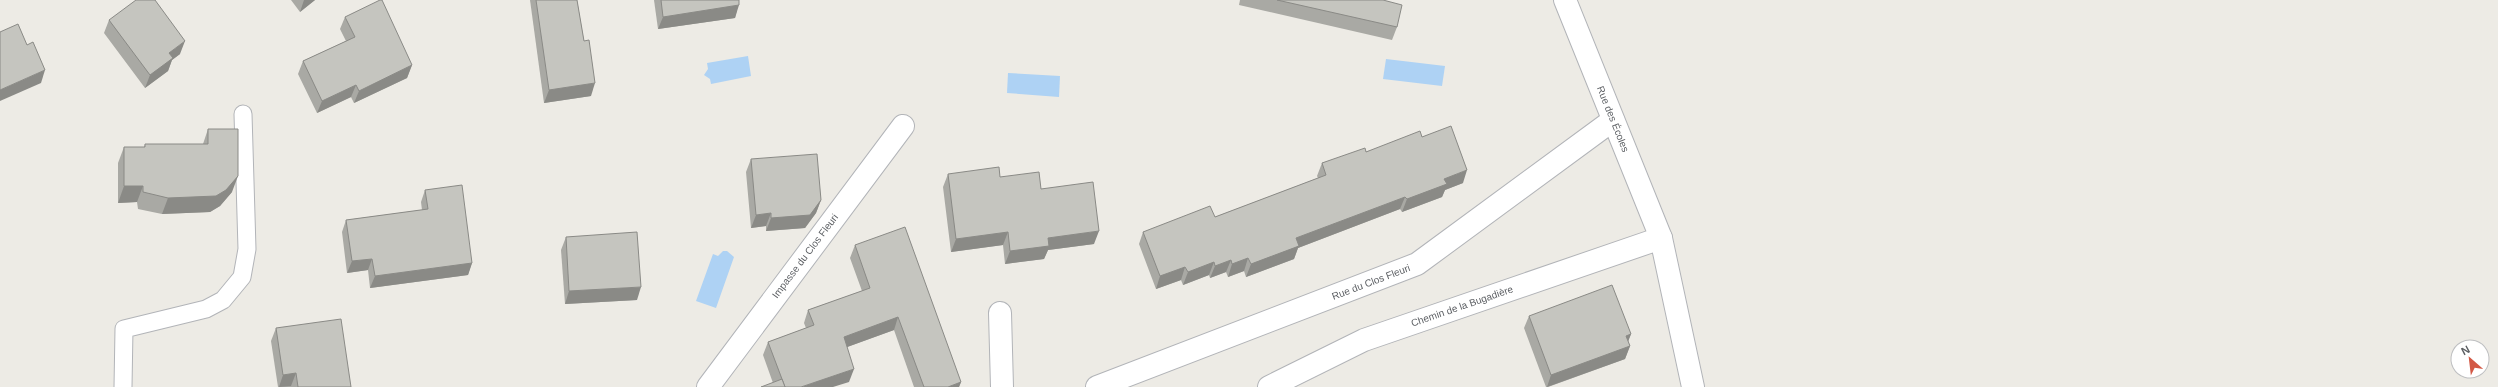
<svg xmlns="http://www.w3.org/2000/svg" width="2498" height="387" font-family="Helvetica,sans-serif">
<style>
.water{fill:#aed2f4}
.lines{fill:none;stroke-linecap:round;stroke-linejoin:round}
.service-casing{stroke:#b2b4b8;stroke-width:19}
.minor-casing{stroke:#b2b4b8;stroke-width:24}
.tertiary-casing{stroke:#b2b4b8;stroke-width:24}
.service{stroke:#fff;stroke-width:17}
.minor{stroke:#fff;stroke-width:22}
.tertiary{stroke:#fff;stroke-width:22}
.wall{fill:#a9a9a4}
.shaded-wall{fill:#8a8a86}
.building{fill:#c5c5bf;stroke:#8a8a86}
.labels{text-anchor:middle;dominant-baseline:central;stroke-width:3;stroke-linejoin:round;paint-order:stroke}
.street-label{font-size:10px;fill:#5c5f63;stroke:#fff}
</style>
<rect width="100%" height="100%" fill="#edebe5"/>
<g class="water">
<polygon points="748,56 751,76 711,84 710,79 704,75 708,69 707,63"/>
<polygon points="1386,59 1445,66 1442,86 1383,79"/>
<polygon points="1008,73 1060,76 1059,97 1007,93"/>
<polygon points="723,251 727,251 734,257 716,308 696,301 713,254 718,256"/>
</g>
<g class="lines">
<g class="service-casing">
<polyline id="service" points="123,387 124,329 206,309 223,300 242,277 247,249 243,114"/>
</g>
<g class="minor-casing">
<g id="minor">
<polyline points="1000,313 1002,387"/>
<polyline points="708,387 903,126"/>
<polyline points="1097,387 1417,264 1613,120"/>
<polyline points="1269,387 1364,340 1661,238"/>
</g>
</g>
<g class="tertiary-casing">
<polyline id="tertiary" points="1565,0 1661,238 1693,387"/>
</g>
<use href="#service" class="service"/>
<use href="#minor" class="minor"/>
<use href="#tertiary" class="tertiary"/>
</g>
<g class="wall">
<polygon points="291,0 315,0 300,12"/>
<polygon points="530,0 577,0 584,41 591,96 544,103"/>
<polygon points="654,0 739,0 735,18 658,29"/>
<polygon points="1240,0 1383,0 1397,27 1392,40 1239,5"/>
<polygon points="345,17 412,65 407,78 354,103 351,97 317,113 298,74 303,61 346,41 340,29"/>
<polygon points="109,20 180,54 172,60 168,71 145,88 104,33"/>
<polygon points="208,129 232,192 220,206 210,212 162,214 138,209 137,202 118,203 118,163 124,147 144,147 145,144 203,144"/>
<polygon points="1422,137 1463,183 1445,190 1442,197 1402,212 1400,209 1298,248 1294,259 1246,277 1244,271 1228,277 1226,272 1210,278 1209,275 1183,285 1181,280 1156,289 1139,244 1143,232 1215,217 1318,178 1317,176 1322,163"/>
<polygon points="751,159 821,200 816,213 805,228 766,231 766,226 751,228 746,172"/>
<polygon points="948,174 1000,177 1041,189 1094,244 1048,250 1044,259 1005,264 1003,245 951,252 943,187"/>
<polygon points="425,190 472,263 468,275 370,288 368,270 347,273 342,232 346,220 422,210 421,202"/>
<polygon points="566,237 637,300 565,304 561,250"/>
<polygon points="855,245 961,382 959,387 914,387 894,330 847,347 849,382 773,383 763,355 768,342 806,328 804,323 808,310 862,291 850,258"/>
<polygon points="1529,316 1631,334 1628,341 1630,346 1625,359 1548,387 1546,387 1524,328"/>
<polygon points="276,328 351,387 278,387 271,341"/>
</g>
<g class="shaded-wall">
<polygon points="304,0 315,0 300,12"/>
<polygon points="739,5 735,18 658,29 663,17"/>
<polygon points="185,41 180,54 172,60 168,71 145,88 150,75 169,53"/>
<polygon points="412,65 407,78 354,103 359,91"/>
<polygon points="45,70 41,83 0,101 0,90"/>
<polygon points="595,83 591,96 544,103 549,90"/>
<polygon points="356,85 351,97 317,113 322,101"/>
<polygon points="1467,170 1463,183 1445,190 1442,197 1402,212 1407,199 1444,179"/>
<polygon points="238,176 232,192 220,206 210,212 162,214 168,198"/>
<polygon points="124,186 143,186 137,202 118,203"/>
<polygon points="1405,197 1400,209 1298,248 1294,259 1246,277 1251,264 1296,238"/>
<polygon points="821,200 816,213 805,228 766,231 771,218"/>
<polygon points="771,213 766,226 751,228 756,215"/>
<polygon points="1099,231 1094,244 1048,250 1044,259 1005,264 1010,251 1048,238"/>
<polygon points="1008,232 1003,245 951,252 956,239"/>
<polygon points="1248,258 1244,271 1228,277 1232,264"/>
<polygon points="372,259 368,270 347,273 352,261"/>
<polygon points="1231,260 1226,272 1210,278 1215,266"/>
<polygon points="1214,262 1209,275 1183,285 1188,272"/>
<polygon points="472,263 468,275 370,288 375,276"/>
<polygon points="1185,267 1181,280 1156,289 1160,276"/>
<polygon points="641,287 637,300 565,304 569,291"/>
<polygon points="898,317 894,330 839,350 844,337"/>
<polygon points="1631,334 1626,347 1626,336"/>
<polygon points="1630,346 1625,359 1547,387 1551,375"/>
<polygon points="854,369 849,382 833,387 801,387"/>
<polygon points="296,373 291,386 279,387 283,375"/>
<polygon points="961,382 959,387 948,387"/>
</g>
<g class="building">
<polygon points="136,0 155,0 185,41 169,53 173,58 150,75 109,20"/>
<polygon points="380,0 382,0 412,65 359,91 356,85 322,101 303,61 355,37 345,17"/>
<polygon points="536,0 577,0 584,41 589,40 595,83 549,90"/>
<polygon points="661,0 739,0 739,5 663,17"/>
<polygon points="1277,0 1383,0 1402,5 1397,27"/>
<polygon points="18,24 27,45 33,42 45,70 0,90 0,32"/>
<polygon points="1451,126 1467,170 1444,179 1447,184 1407,199 1405,197 1296,238 1299,246 1251,264 1248,258 1232,264 1231,260 1215,266 1214,262 1188,272 1185,267 1160,276 1143,232 1210,206 1215,217 1326,175 1322,163 1365,148 1366,152 1420,131 1422,137"/>
<polygon points="208,129 238,129 238,176 226,190 216,196 168,198 143,192 143,186 124,186 124,147 145,147 145,144 208,144"/>
<polygon points="817,154 821,200 810,215 771,218 771,213 756,215 751,159"/>
<polygon points="999,167 1000,177 1039,172 1041,189 1093,182 1099,231 1048,238 1049,246 1010,251 1008,232 956,239 948,174"/>
<polygon points="462,185 472,263 375,276 372,259 352,261 346,220 428,209 425,190"/>
<polygon points="905,227 961,382 948,387 924,387 898,317 844,337 854,369 801,387 785,387 768,342 814,325 808,310 870,288 855,245"/>
<polygon points="637,232 641,287 569,291 566,237"/>
<polygon points="1612,285 1631,334 1626,336 1630,346 1551,375 1529,316"/>
<polygon points="341,319 351,387 298,387 296,373 283,375 276,328"/>
<polygon points="782,379 785,387 761,387"/>
</g>
<g class="labels">
<g class="street-label">
<text transform="translate(1613 119) rotate(68)">Rue des Écoles</text>
<text transform="translate(805 256) rotate(-53)">Impasse du Clos Fleuri</text>
<text transform="translate(1371 282) rotate(-21)">Rue du Clos Fleuri</text>
<text transform="translate(1462 306) rotate(-19)">Chemin de la Bugadière</text>
</g>
</g>
<g transform="translate(2470 359) rotate(332)"><circle r="19" fill="#ffffff" stroke="#bebfc1"/>
<path d="M0-3L7 15L0 10L-7 15Z" fill="#d25845"/>
<text y="-6" font-size="11" font-weight="bold" text-anchor="middle" fill="#5c5f63">N</text>
</g>
</svg>
